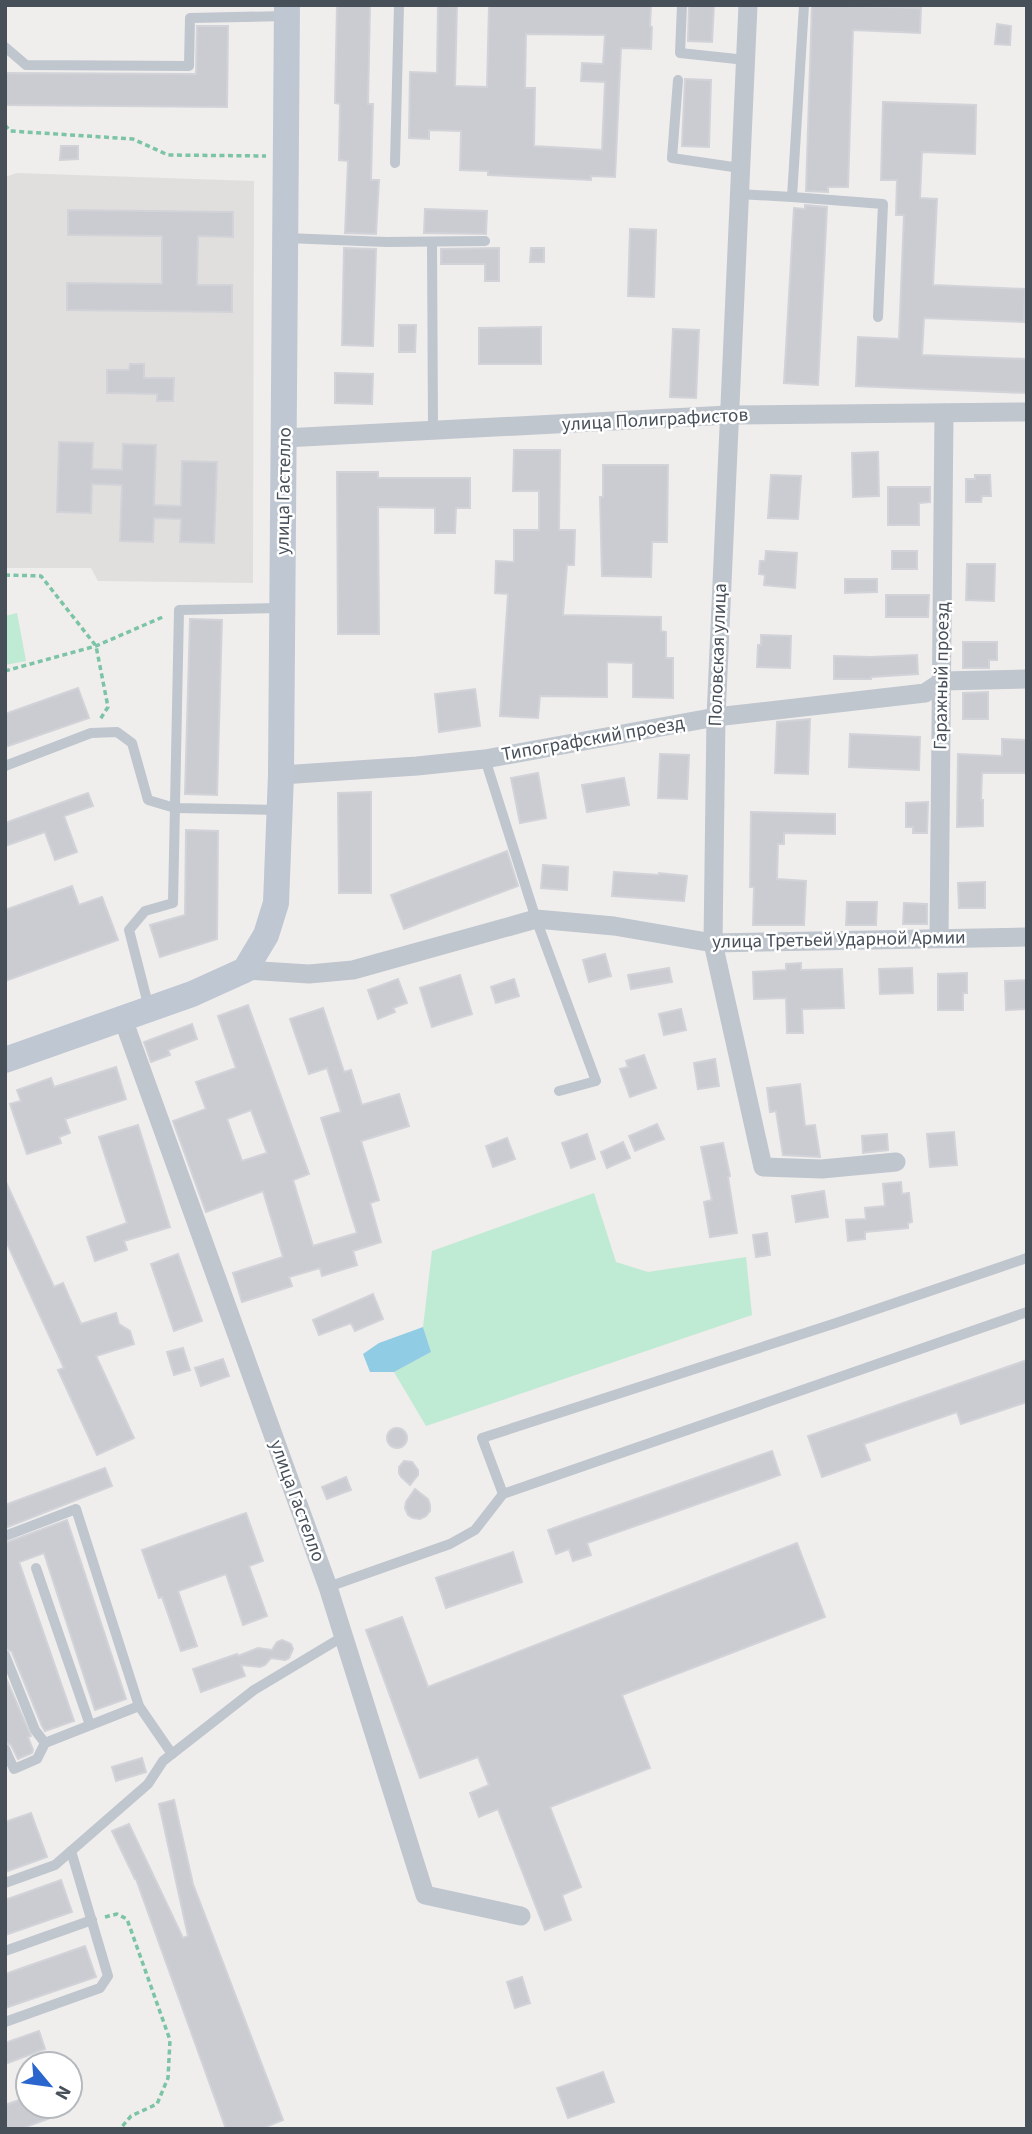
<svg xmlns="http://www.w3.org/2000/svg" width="1032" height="2134" font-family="'Source Sans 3',sans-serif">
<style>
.education{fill:#e1dfde}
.green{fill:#bfead3}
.water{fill:#90cce3}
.building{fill:#caccd2;stroke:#d2d3d8;stroke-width:2;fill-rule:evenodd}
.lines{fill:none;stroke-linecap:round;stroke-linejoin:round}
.path{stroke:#7bc4a5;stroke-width:3.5;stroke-dasharray:5 3.5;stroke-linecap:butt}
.service{stroke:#bfc6ce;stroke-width:10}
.minor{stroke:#bfc6ce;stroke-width:19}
.secondary{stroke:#bfc7d2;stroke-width:26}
.labels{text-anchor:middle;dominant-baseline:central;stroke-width:5;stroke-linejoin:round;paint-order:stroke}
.street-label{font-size:19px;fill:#474f59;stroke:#fff}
</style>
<rect width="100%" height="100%" fill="#f0eded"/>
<polygon class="education" points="17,173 254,181 253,583 98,581 91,568 5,568 5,177"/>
<g class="green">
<polygon points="17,613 26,661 5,665 5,616"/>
<polygon points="594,1193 616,1262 648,1272 746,1257 752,1315 426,1426 394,1372 431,1352 423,1327 432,1251"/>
</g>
<polygon class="water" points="423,1327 431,1352 394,1372 370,1372 363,1354 379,1343"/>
<g class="building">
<polygon points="337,5 370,5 368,104 373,104 371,180 379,180 376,234 345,233 348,161 339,160 340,104 335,103"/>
<path d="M438,5H457L455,86L487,87L489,5H651L650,26L652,27L651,49L621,48L615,177L591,176V180L488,175V171L460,170L461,131L429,130V139L409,138L410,72L437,73ZM526,34L605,35L603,64L582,63L581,81L605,82L602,150L534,146L535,88H525Z"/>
<polygon points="689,5 714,5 712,42 688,41"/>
<polygon points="812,5 921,8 920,33 853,30 848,187 828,187 828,192 806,191"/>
<polygon points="997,24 1011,26 1010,45 995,44"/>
<polygon points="197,26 228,26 227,107 5,105 5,73 196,74"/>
<polygon points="685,79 711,80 709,147 682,146"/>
<polygon points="883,102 976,105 975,154 922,152 920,198 937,199 933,285 1025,289 1024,322 924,318 922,355 1027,359 1027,393 856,386 858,337 899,339 904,215 896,215 897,180 881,180"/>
<polygon points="61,146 78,146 78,159 60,160"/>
<polygon points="805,205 827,207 818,385 784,383 794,208 805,209"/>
<polygon points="425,209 487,211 486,234 424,233"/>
<polygon points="68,210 233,212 233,237 198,236 197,285 232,285 232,312 67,310 67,283 162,284 162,236 68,235"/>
<polygon points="630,229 656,230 654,297 628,296"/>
<polygon points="344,248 376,249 373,346 342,345"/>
<polygon points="499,248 499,281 485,281 485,264 441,264 441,249"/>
<polygon points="531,248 544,248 544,262 530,262"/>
<polygon points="399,325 416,325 415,352 399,352"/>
<polygon points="541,327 541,364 479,364 479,328"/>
<polygon points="673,329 699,330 696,398 670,397"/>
<polygon points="130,364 144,364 144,378 174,378 173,401 157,401 157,394 107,393 107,370 129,370"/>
<polygon points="335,373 373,374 372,404 335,403"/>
<polygon points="59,442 93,443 92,469 122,470 123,444 156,445 154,505 181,506 182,461 217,462 214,543 180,542 181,519 154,518 153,542 120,541 122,485 92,484 91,513 57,512"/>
<polygon points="514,450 560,450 559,530 575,530 574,565 567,565 563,615 661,617 661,631 666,632 666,658 673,658 673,698 633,697 633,663 607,662 607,697 540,696 538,718 500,716 508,594 495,593 496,561 514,562 514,530 539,530 539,491 513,491"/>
<polygon points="878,452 879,496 853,497 852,453"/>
<polygon points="603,465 668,465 667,542 652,542 651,577 602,576 600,497 603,497"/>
<polygon points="337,472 378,472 378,478 470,478 470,508 456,508 455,533 435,533 435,508 378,507 379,634 338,634"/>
<polygon points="771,475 801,476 798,519 768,518"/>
<polygon points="975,475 990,475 991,496 982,496 981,502 966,502 966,479 975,479"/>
<polygon points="888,487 930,487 930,502 919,503 919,525 888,525"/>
<polygon points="766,551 797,553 795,588 764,585 765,575 759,574 760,561 765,561"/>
<rect x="892" y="551" width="25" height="18"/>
<polygon points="967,564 995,564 994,601 966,600"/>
<polygon points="845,579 877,579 877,592 845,593"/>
<polygon points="886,595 929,595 928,617 886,617"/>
<polygon points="190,619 222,620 217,795 185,794"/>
<polygon points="761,635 791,636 790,668 757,667 758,645 761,645"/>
<polygon points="963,642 997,642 997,660 989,660 989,668 963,668"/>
<polygon points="917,655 918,674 871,677 871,679 834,679 834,656 871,657"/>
<polygon points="78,688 89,718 5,747 5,714"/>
<polygon points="475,689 480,726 439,732 435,694"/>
<polygon points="988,692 988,719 963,719 963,693"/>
<polygon points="810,719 808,774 775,773 777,722"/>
<polygon points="850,734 920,737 919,770 849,767"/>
<polygon points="1002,739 1027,740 1027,773 982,773 981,800 983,800 983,826 957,827 958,754 1002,756"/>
<polygon points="660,754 689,755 687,799 658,798"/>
<polygon points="538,773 546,818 520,823 511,778"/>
<polygon points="624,778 629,805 587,812 582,785"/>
<polygon points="371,792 371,893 339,893 338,793"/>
<polygon points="88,793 93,806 64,816 77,852 55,860 45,832 5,846 5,823"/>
<polygon points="928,802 927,833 913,833 913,827 906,827 906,803"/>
<polygon points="751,812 835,814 835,834 784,833 784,844 778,844 777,879 806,881 804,925 753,925 754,887 750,887"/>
<polygon points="186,830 218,831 217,939 160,957 150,925 185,915"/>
<polygon points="507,851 518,886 404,929 391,895"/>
<polygon points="543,865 568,867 567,890 541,888"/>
<polygon points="614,872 659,875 659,873 687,876 684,901 612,896"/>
<polygon points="985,882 985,908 959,908 958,883"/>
<polygon points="72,886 79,905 102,897 118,940 5,981 5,910"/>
<polygon points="847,902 877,902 876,925 846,925"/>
<polygon points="904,903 927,904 927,924 903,924"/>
<polygon points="605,954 611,976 589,982 583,960"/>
<polygon points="801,963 801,970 842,969 844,1008 802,1009 803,1033 787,1033 786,998 754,999 753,972 786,970 786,964"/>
<polygon points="669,968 672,982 631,989 628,975"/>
<polygon points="912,968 913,993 880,994 879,969"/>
<polygon points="967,973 967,993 963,993 963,1010 938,1010 938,974"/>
<polygon points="460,975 472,1014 432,1027 420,988"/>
<polygon points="398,979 407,1003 393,1008 395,1012 378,1019 368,990"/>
<polygon points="514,979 519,996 496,1003 491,987"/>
<polygon points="1027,980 1027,1009 1006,1010 1005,981"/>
<path d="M248,1005L309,1174L293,1180L313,1246L357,1233L321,1118L341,1112L327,1068L309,1074L290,1019L323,1008L344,1072L351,1070L362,1105L399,1094L409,1126L361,1141L379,1200L370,1203L381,1242L353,1251L357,1265L322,1276L320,1268L289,1277L292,1286L242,1302L233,1273L283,1257L263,1191L206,1212L173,1121L206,1109L196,1082L236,1068L218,1016ZM251,1110L267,1153L242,1161L227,1119Z"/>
<polygon points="681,1009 686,1030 664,1035 659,1014"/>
<polygon points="192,1024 197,1039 168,1050 170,1055 151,1062 144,1042"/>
<polygon points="644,1055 656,1088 630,1097 620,1069 628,1067 626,1061"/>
<polygon points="715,1059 719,1086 698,1089 694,1063"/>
<polygon points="116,1067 126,1099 65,1119 70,1133 59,1137 61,1143 27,1154 10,1104 21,1101 17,1090 51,1078 54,1087"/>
<polygon points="800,1084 805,1126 815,1125 820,1157 783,1155 776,1111 770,1112 767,1088"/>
<polygon points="657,1124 664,1139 635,1151 629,1136"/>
<polygon points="138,1125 170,1227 124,1241 127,1250 95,1261 87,1237 127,1223 99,1137"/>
<polygon points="954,1132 957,1165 930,1167 927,1134"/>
<polygon points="587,1134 595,1159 571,1168 562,1143"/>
<polygon points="887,1134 888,1150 863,1153 862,1136"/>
<polygon points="507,1138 515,1159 493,1167 486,1146"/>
<polygon points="623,1142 630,1158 607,1168 601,1152"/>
<polygon points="723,1143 730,1176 728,1177 737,1233 710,1237 704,1202 712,1200 701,1147"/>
<polygon points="5,1180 54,1287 63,1283 81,1324 116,1313 119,1324 130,1331 134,1344 96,1356 134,1438 97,1455 58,1370 64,1368 5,1239"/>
<polygon points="901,1182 902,1194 909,1193 912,1222 908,1223 908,1228 865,1232 865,1239 848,1241 846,1220 866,1219 865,1208 885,1206 883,1184"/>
<polygon points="824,1191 828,1217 796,1222 792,1196"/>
<polygon points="767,1233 770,1255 756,1257 753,1235"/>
<polygon points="178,1254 202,1321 174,1331 151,1264"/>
<polygon points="373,1294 383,1319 355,1331 351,1323 319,1335 313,1320"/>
<polygon points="183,1348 190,1370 174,1375 167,1352"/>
<polygon points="223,1359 229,1376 201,1386 195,1368"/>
<polygon points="1027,1360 1027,1402 961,1424 957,1412 864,1444 870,1460 822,1477 808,1436"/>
<circle cx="397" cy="1438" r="10"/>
<polygon points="772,1451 780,1475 587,1543 591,1555 573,1561 569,1549 556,1554 548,1530"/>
<polygon points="404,1461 412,1462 418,1470 418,1475 410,1485 401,1477 399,1473 399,1467"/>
<polygon points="105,1468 112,1486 5,1528 5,1505"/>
<polygon points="346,1477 351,1490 327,1499 322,1487"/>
<polygon points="415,1489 428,1499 430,1505 430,1511 426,1516 420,1519 413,1518 408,1515 405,1508 406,1502"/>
<polygon points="246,1513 263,1561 249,1566 267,1616 243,1625 226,1574 178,1591 197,1646 181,1651 162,1597 159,1598 142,1550"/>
<polygon points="67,1520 126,1699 95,1710 44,1553 19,1562 74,1721 45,1731 42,1726 12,1652 5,1648 5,1543"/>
<polygon points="797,1543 825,1617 622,1695 650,1768 550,1807 581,1887 562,1895 571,1920 545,1930 498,1809 479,1817 470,1793 489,1785 478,1757 420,1778 366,1630 402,1617 428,1687"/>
<polygon points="513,1552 522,1582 446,1608 436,1578"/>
<polygon points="282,1640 291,1644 293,1649 289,1658 285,1660 271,1658 265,1665 260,1667 241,1665 245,1676 201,1692 193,1669 237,1654 238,1656 258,1648 272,1650 277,1642"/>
<polygon points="5,1676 31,1736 28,1737 33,1750 32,1753 18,1759 11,1745 5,1742"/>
<polygon points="142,1758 146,1772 116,1781 112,1767"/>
<polygon points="174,1800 193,1884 283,2120 261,2129 226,2129 136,1879 135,1879 112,1831 129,1824 183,1938 188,1936 159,1804"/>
<polygon points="31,1813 47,1857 5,1872 5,1822"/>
<polygon points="61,1880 72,1912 5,1935 5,1900"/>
<polygon points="85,1946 96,1977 5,2008 5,1974"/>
<polygon points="522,1977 530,2003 515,2008 507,1982"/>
<polygon points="39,2031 45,2049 5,2064 5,2043"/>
<polygon points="603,2072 614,2102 568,2118 557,2088"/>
<polygon points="28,2097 28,2106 44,2106 48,2119 20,2129 5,2129 5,2105"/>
</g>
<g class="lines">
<g class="path">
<polyline points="5,125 10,131 133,139 168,155 266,156"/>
<polyline points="5,575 41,576 96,646 108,707 99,721"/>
<polyline points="5,671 96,646 165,616"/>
<polyline points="105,1917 117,1914 127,1919 170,2040 168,2078 157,2104 131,2116 120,2129"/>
</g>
<g class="service">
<polyline points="682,5 680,53 746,60"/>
<polyline points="804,5 792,197 883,204 878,317"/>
<polyline points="5,47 26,65 189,66 190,18 286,16"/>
<polyline points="678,80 672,158 740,168"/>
<polyline points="395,163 399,5"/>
<polyline points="739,194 792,197"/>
<polyline points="286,238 386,242 485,241"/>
<polyline points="432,242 433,431"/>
<polyline points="485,759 536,919 596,1081 559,1091"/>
<polyline points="5,766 91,733 117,732 132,743 148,800 175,808 280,810"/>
<polyline points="149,1008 129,930 145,911 173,903 179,610 282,608"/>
<polyline points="503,1494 482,1438 836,1323 1027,1258"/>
<polyline points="5,1536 76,1509 139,1706 172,1754"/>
<polyline points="36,1568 90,1725"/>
<polyline points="328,1587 450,1544 475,1530 503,1494 1027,1312"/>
<polyline points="5,1655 35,1730 45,1743"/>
<polyline points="5,1749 14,1769 37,1759 45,1743 139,1706"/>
<polyline points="5,1883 55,1865 148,1784 163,1761 172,1754 254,1690 344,1636"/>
<polyline points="5,1951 92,1920"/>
<polyline points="5,2022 100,1988 108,1976 71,1851"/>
</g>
<g class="minor">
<polyline points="748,5 716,717 713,943 763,1167 822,1169 896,1162"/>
<polyline points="284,438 728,415 1027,412"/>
<polyline points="281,775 417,766 485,759 716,717 925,693 943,681 1027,679"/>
<polyline points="939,938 944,413"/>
<polyline points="245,970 309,974 353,970 536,919 614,926 713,943 1027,937"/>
<polyline points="123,1019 328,1587 425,1895 521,1916"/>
</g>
<polyline class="secondary" points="5,1060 192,994 245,970 266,935 276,903 281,775 287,5"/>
</g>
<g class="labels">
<g class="street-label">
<text transform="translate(655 420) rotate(-3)">улица Полиграфистов</text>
<text transform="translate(284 491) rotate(-89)">улица Гастелло</text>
<text transform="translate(718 655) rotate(-88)">Половская улица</text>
<text transform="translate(942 676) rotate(-89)">Гаражный проезд</text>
<text transform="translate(593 739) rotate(-10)">Типографский проезд</text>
<text transform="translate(839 940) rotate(-1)">улица Третьей Ударной Армии</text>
<text transform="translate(297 1501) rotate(70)">улица Гастелло</text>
</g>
</g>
<rect width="1032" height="2134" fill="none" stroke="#474f59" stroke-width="14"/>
<g transform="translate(49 2085) rotate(119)"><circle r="33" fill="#ffffff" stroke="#b5b9bd" stroke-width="2"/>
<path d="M0-5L12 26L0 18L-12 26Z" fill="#2a66cd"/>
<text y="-10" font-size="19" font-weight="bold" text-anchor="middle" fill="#474f59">N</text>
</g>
</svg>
